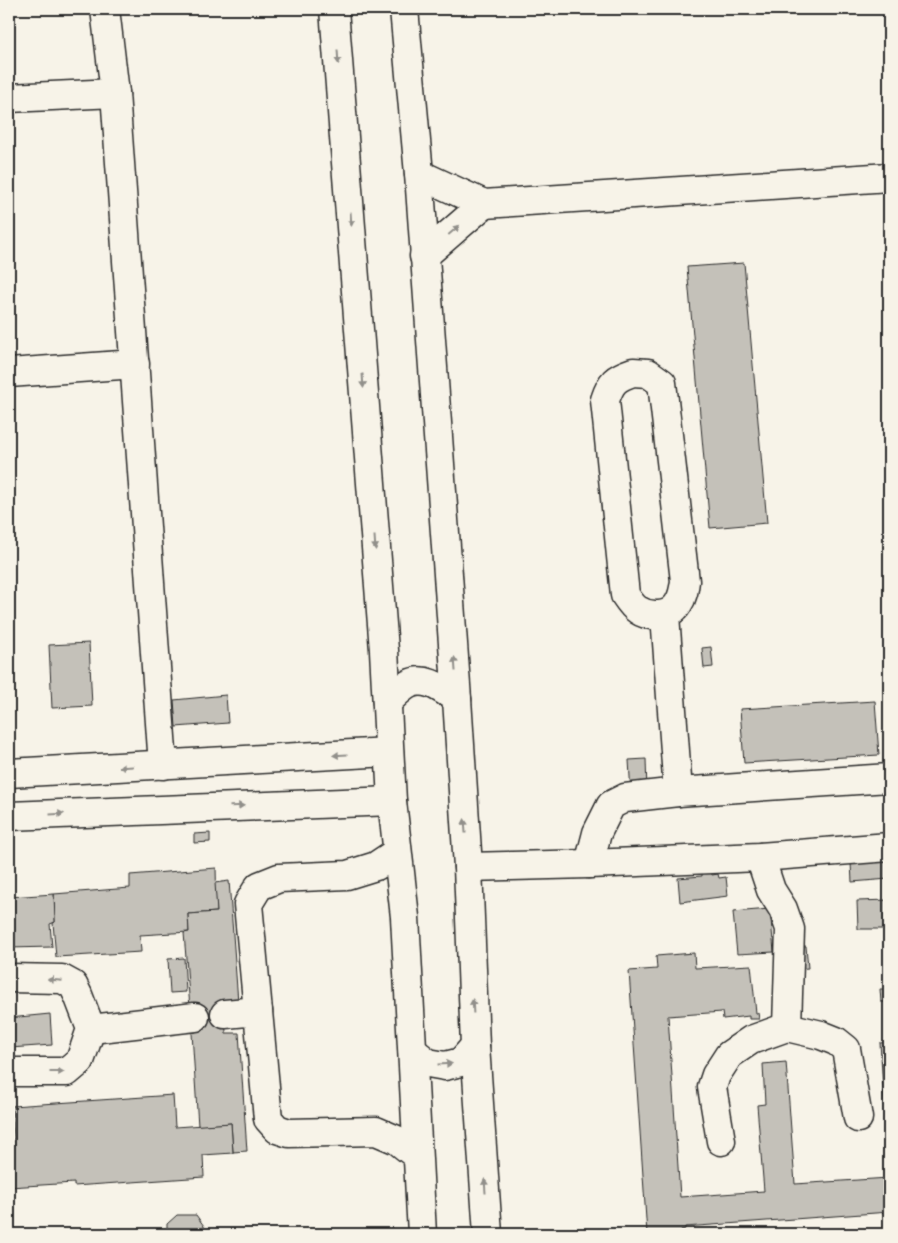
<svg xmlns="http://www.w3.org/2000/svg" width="898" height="1243" font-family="'Gochi Hand',sans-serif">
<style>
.building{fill:#c4c1b9;stroke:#2b2b2b}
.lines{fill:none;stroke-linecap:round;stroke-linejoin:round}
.minor-casing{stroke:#2b2b2b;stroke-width:31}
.minor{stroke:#f7f3e8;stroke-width:28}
.oneway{fill:#918f8a}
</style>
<rect width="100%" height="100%" fill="#f7f3e8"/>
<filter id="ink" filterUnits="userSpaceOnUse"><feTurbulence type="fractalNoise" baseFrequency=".02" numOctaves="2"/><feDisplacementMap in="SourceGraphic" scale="10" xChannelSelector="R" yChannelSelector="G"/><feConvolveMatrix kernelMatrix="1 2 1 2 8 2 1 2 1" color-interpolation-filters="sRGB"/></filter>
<g filter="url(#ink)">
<g class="building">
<polygon points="886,244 889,244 889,277"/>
<polygon points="744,263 767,523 710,528 687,267"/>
<polygon points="89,643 92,706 52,708 49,645"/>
<polygon points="711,647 713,667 704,668 702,648"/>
<polygon points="226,695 228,723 176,727 174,700"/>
<polygon points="875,701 879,755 744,763 740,709"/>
<polygon points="646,759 647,793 631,794 629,760"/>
<polygon points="210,833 210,842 194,843 194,834"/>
<polygon points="889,860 889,879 852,882 851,863"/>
<polygon points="216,868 217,912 188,914 189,932 140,935 141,952 56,957 53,923 55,922 54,894 130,888 130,875"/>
<polygon points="711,872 712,875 718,874 719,878 726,877 728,896 680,902 678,878 702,876 702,873"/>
<polygon points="229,881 238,1002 225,1014 226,1033 239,1033 247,1151 233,1152 231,1123 198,1126 192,1033 196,1032 195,1007 190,1008 184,933 189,932 188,914 217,912 215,883"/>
<polygon points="54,894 55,922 50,924 52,947 9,948 9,897"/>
<polygon points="889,900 889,929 858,929 857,901"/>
<polygon points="770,909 774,952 737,954 733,912"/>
<polygon points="806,946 808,968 796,969 794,947"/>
<polygon points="694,953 695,968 751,965 756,1013 758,1013 759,1019 749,1019 749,1016 723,1019 722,1012 668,1016 680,1197 764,1191 757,1105 765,1104 763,1064 786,1062 795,1184 889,1178 889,1212 685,1227 685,1229 681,1230 681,1232 647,1234 629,971 657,969 656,956"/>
<polygon points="184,958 186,992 170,993 168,959"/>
<polygon points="880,989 889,989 889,1002 881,1002"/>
<polygon points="50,1014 52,1045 10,1048 9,1018"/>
<polygon points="889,1042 889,1130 886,1130 880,1043"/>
<polygon points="173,1095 175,1127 231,1123 233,1153 203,1155 204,1177 74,1186 74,1183 9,1187 9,1140 14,1139 12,1106"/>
<polygon points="177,1215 196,1215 204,1226 204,1234 167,1234 167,1224"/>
</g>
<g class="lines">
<g class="minor-casing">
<g id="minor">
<polyline points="105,9 115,93 163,765"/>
<polyline points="334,9 384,650 392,801 405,917 422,1234"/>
<polyline points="404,9 419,174 457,699 468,867 475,1046 488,1234"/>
<polyline points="9,98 115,93"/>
<polyline points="419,174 484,204 889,177"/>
<polyline points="424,256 484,204"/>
<path d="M633,372L648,373L662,383L685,581C684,589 683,597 678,604C670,617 650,618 638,610C633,607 629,601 625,595L605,400C611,382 615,378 633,372Z"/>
<polyline points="9,373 135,364"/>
<polyline points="665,615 678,792"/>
<path d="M387,702C394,696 401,688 409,684C426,675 444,691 457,699"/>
<polyline points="9,773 389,752"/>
<polyline points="9,816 392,801"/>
<polyline points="397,852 376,866 347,875 279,878 259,886 248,904 268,1119 277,1129 289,1133 376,1131 397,1140 417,1156"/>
<polyline points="760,857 771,890 783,909 790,929 787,1027"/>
<polyline points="589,864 597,833 611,805 625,798 678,792 889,778"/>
<polyline points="468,867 589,864 760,857 889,847"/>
<polyline points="9,978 62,979 73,985 78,995 91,1029 80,1061 67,1072 9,1072"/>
<polyline points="225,1014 258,1011"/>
<polyline points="91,1029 195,1017"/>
<polyline points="413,1051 428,1063 445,1066 461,1062 475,1046"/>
<polyline points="721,1141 712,1087 716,1075 729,1055 751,1040 787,1027 821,1035 836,1041 846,1049 858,1118"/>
</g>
</g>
<use href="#minor" class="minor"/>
</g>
<defs><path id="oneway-solid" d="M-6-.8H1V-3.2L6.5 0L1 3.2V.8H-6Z" transform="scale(1.25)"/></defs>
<g class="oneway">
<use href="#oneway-solid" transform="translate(338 57) rotate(86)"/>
<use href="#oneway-solid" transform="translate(351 219) rotate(86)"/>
<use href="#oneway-solid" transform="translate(454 230) rotate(-41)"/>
<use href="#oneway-solid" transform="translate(363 381) rotate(86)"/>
<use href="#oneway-solid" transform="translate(375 543) rotate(86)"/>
<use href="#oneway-solid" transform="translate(455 664) rotate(-94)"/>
<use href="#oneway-solid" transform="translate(340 755) rotate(177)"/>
<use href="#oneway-solid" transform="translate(126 767) rotate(177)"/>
<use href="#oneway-solid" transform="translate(237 806) rotate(-2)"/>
<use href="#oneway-solid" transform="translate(57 814) rotate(-3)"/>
<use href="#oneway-solid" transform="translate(465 826) rotate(-94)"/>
<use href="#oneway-solid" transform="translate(55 980) rotate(-175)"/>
<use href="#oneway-solid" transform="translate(473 1006) rotate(-93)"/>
<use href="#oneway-solid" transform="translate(445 1064) rotate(-4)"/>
<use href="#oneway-solid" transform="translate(57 1072)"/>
<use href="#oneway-solid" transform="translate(485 1186) rotate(-94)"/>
</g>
</g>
<rect width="898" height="1243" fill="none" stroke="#f7f3e8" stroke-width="30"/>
<rect x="15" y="15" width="868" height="1213" fill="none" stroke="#2b2b2b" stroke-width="2" filter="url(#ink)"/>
</svg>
